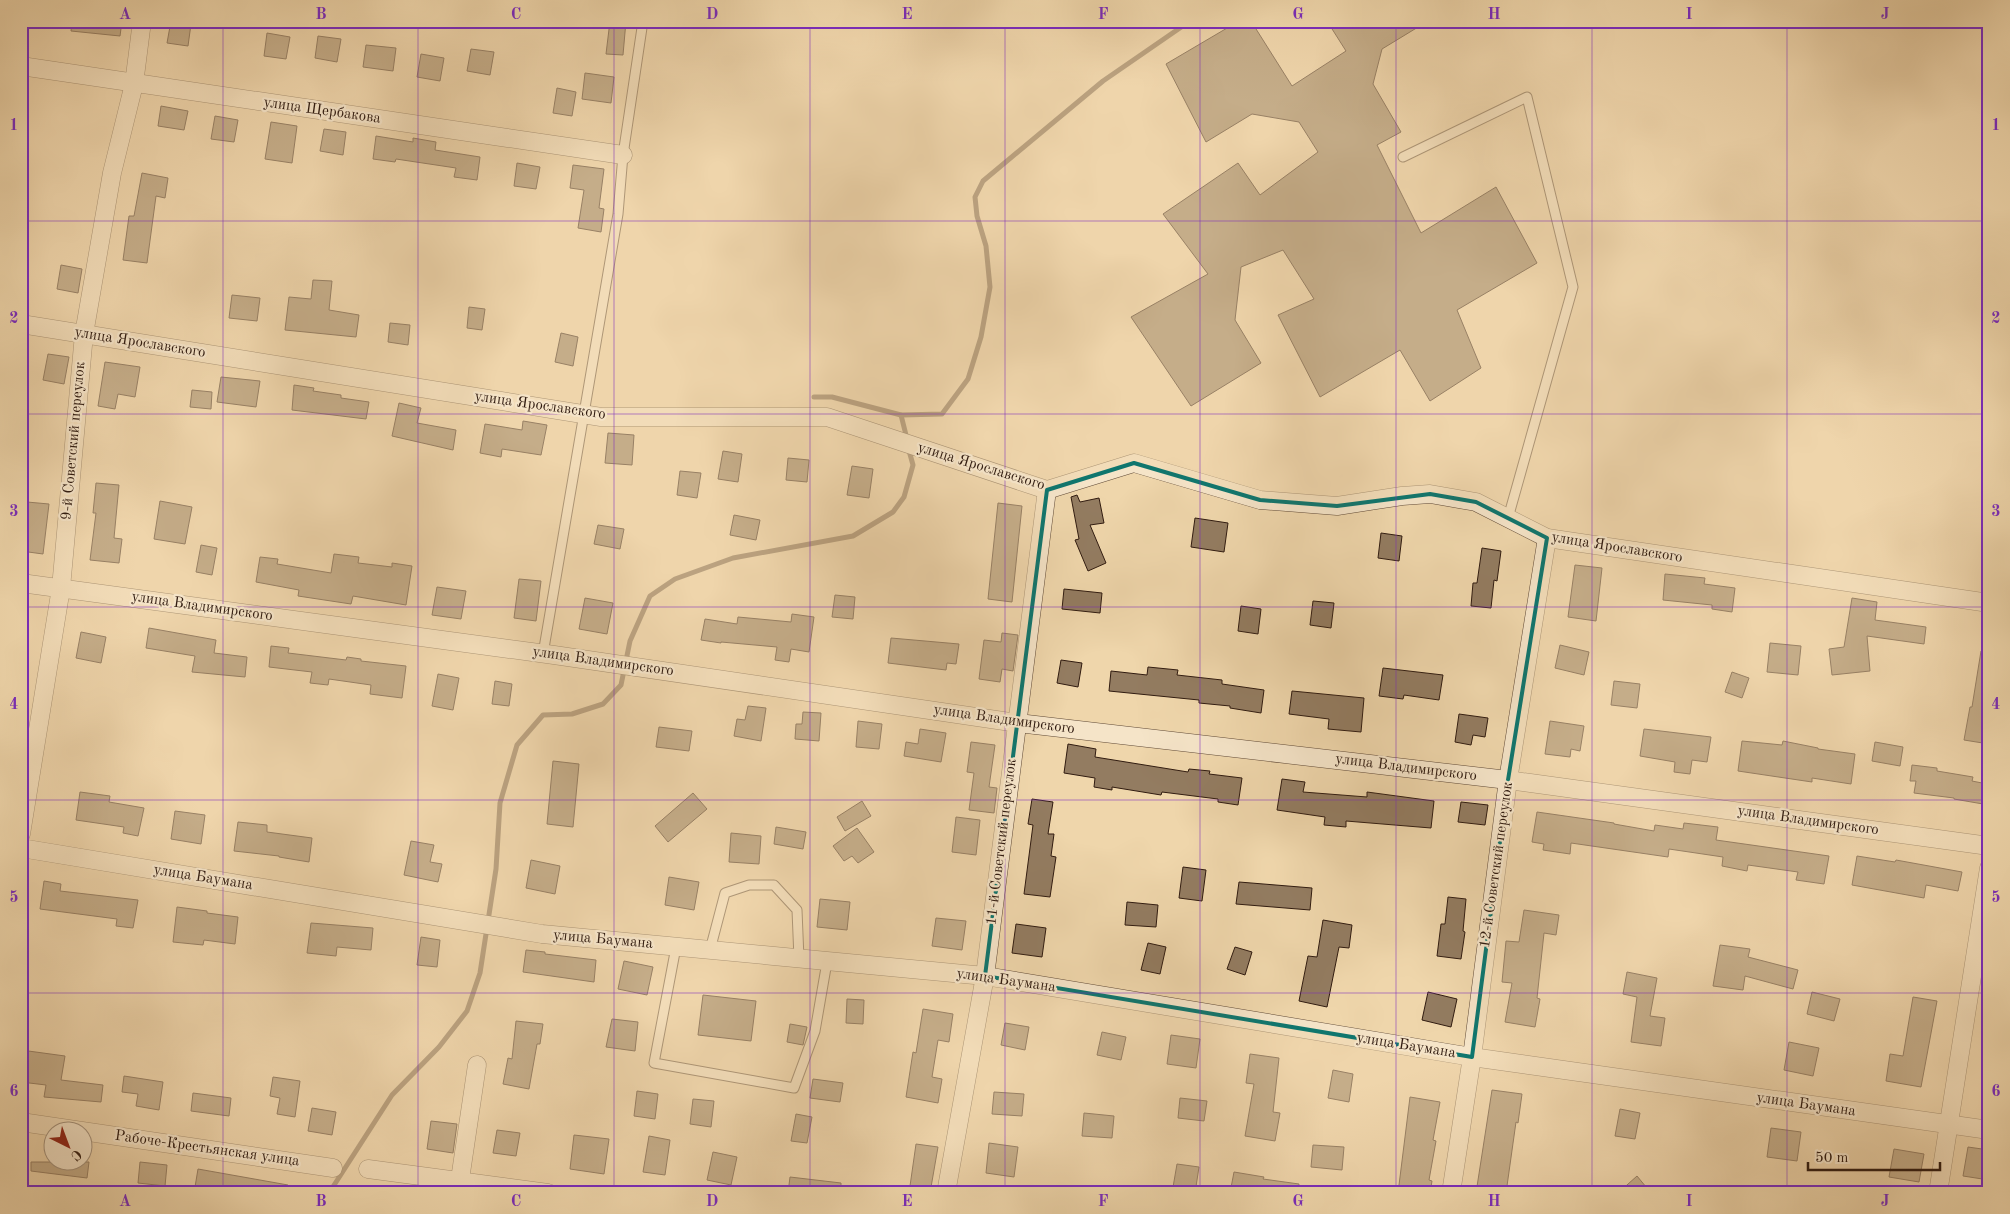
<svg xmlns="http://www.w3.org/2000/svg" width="2010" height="1214" font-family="'Old Standard TT',serif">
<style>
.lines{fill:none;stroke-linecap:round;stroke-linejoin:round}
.stream{stroke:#7c654d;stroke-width:5}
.building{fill:#937c61;stroke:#301b10}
.service-casing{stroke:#604a37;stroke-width:11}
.minor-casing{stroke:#604a37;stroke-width:19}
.path{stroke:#301b10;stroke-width:3;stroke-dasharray:4 2.5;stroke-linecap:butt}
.service{stroke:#f5e4c8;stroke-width:9}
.minor{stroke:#f5e4c8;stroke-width:18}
.marked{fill:none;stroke:#0f766e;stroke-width:4;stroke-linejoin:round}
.grid{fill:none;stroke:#7b2cbf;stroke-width:1;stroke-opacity:0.55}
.labels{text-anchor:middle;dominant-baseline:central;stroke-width:4.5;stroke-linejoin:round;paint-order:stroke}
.street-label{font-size:15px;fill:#301b10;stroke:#f5e4c8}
.neatline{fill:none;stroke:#7b2cbf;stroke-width:2}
.grid-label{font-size:16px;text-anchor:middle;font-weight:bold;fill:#7b2cbf}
</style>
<rect width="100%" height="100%" fill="#efd6ab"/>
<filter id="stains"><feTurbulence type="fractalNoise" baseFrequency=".004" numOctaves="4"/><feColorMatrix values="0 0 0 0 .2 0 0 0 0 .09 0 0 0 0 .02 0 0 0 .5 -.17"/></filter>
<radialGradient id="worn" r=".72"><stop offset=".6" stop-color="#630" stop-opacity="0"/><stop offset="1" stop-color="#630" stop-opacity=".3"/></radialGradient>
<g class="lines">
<g class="stream">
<polyline points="814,397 832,397 901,415 942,414 968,379 981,337 990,287 986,246 977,216 975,197 983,181 1103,81 1190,21"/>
<polyline points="901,415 907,439"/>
<polyline points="329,1193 392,1095 439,1047 467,1011 480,973 496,869 500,803 517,745 543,715 572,714 603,704 621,685 630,641 650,596 675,579 733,558 853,536 893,512 904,497 913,465 908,447"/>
</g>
</g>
<g class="building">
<polygon points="72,21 122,21 120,36 71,31"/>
<polygon points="171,21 191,24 188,46 167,43"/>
<polygon points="610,21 626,21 623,55 606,54"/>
<polygon points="1239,21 1251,21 1292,86 1346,51 1327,21 1428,21 1382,49 1373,84 1401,132 1377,145 1421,233 1496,187 1537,263 1457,310 1481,368 1430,401 1400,350 1320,397 1278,315 1314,299 1283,250 1241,267 1235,320 1261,363 1191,406 1131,317 1208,274 1163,214 1238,163 1260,195 1318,152 1299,122 1252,114 1206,142 1166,64"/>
<polygon points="267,33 290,37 286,59 264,56"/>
<polygon points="318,36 341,39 337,62 315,58"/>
<polygon points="366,45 396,48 393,71 363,67"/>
<polygon points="471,49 494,52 490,75 467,71"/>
<polygon points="421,54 444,58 440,81 417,77"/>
<polygon points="585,73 614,77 611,103 582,99"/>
<polygon points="557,88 576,92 572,116 553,113"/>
<polygon points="161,106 188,111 184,130 158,126"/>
<polygon points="215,116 238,120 234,142 211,139"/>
<polygon points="271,122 297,126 292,163 265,159"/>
<polygon points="324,129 346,132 343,155 320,151"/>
<polygon points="376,136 413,142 413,138 436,142 435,150 480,157 477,180 454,177 456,168 396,159 395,162 373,159"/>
<polygon points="517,163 540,167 536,189 514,186"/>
<polygon points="573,165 604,169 599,208 604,209 601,232 578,228 584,190 570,188"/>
<polygon points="142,173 168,178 165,198 156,196 147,263 123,260 129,216 134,216"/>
<polygon points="61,265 82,269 78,293 57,289"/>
<polygon points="313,280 332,281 329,310 359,315 356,337 285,330 289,297 311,299"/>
<polygon points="232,295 260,298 257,321 229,318"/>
<polygon points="469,307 485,309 482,330 467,328"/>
<polygon points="390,323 410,325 408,345 388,342"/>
<polygon points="561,333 578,337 573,366 555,362"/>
<polygon points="48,354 69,357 64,384 43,380"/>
<polygon points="105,362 140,367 135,397 118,394 115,409 98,406"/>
<polygon points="221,377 260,381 256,407 217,402"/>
<polygon points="294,385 314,388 313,391 341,395 341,398 369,402 366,419 292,410"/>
<polygon points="192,390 212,392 211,409 190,407"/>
<polygon points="399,403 421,408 417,423 456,430 453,450 392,436"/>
<polygon points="523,421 547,425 541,455 502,449 501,457 480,453 485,424 522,430"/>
<polygon points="608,433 634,435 632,465 605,463"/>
<polygon points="723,451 742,454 738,482 718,479"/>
<polygon points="788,458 809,460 807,482 786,480"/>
<polygon points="852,466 873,469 869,498 847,495"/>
<polygon points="680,471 701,473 697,498 677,495"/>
<polygon points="96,483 119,485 114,538 122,539 119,563 90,560 96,513 93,513"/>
<polygon points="1077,495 1080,502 1099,498 1104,523 1090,525 1106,563 1088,571 1075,540 1079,539 1071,497"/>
<polygon points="160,501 192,507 185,544 154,539"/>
<polygon points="27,502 49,504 43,554 21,551"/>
<polygon points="998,503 1022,506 1012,602 988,599"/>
<polygon points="734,515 760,520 756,540 730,535"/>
<polygon points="1195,518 1228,523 1224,552 1191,547"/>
<polygon points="598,525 624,529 620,549 594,544"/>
<polygon points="1381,533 1402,536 1399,561 1378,558"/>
<polygon points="201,545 217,548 212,575 196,572"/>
<polygon points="1482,548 1501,551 1497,581 1494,580 1491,608 1471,606 1473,583 1477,583"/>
<polygon points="334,554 359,557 358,563 392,567 392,563 412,566 406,605 353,596 351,604 298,596 299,590 256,582 260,557 278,559 277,564 331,573"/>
<polygon points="1575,565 1602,568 1596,621 1568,617"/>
<polygon points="1665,574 1705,578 1704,584 1735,588 1732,612 1712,609 1712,605 1663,600"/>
<polygon points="519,579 541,581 536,621 514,618"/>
<polygon points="437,587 466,591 461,619 432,615"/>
<polygon points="1064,589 1102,593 1100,613 1062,609"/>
<polygon points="835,595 855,597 853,619 832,617"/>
<polygon points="585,598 613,603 607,634 579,629"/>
<polygon points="1852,598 1877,602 1875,620 1926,627 1924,644 1867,636 1870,671 1832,675 1829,649 1844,647"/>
<polygon points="1313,601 1334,603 1331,628 1310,625"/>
<polygon points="1241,606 1261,609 1258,634 1238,631"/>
<polygon points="792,614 814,617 809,652 791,649 789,662 775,660 777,647 721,642 721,643 701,640 705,619 737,624 738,617 791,622"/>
<polygon points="149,628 216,640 214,653 247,657 245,677 192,672 195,656 146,648"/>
<polygon points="81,632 106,637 101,663 76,658"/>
<polygon points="1002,633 1018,635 1013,671 1002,669 1000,682 979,679 984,640 1001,642"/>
<polygon points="891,638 959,644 956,664 947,663 946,670 888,663"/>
<polygon points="1770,643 1801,646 1798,675 1767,672"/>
<polygon points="1560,645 1589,652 1584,675 1555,668"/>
<polygon points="271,646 289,648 288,653 346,660 347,657 361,659 361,661 406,666 402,698 370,694 371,685 329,679 328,685 310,683 312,672 269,667"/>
<polygon points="1981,651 1989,652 1989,744 1964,740 1970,707 1972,707"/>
<polygon points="1061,660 1082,663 1078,687 1057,683"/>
<polygon points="1148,667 1178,670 1177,675 1222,680 1222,684 1264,690 1261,713 1230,708 1230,706 1199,703 1199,700 1109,691 1111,671 1147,675"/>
<polygon points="1383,668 1443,675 1439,700 1404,695 1403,699 1379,696"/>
<polygon points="1732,672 1749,678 1742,698 1725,692"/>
<polygon points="438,674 459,678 453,710 432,706"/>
<polygon points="495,681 512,684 509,706 492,704"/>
<polygon points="1614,681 1640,684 1637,708 1611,705"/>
<polygon points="1292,691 1364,698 1361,732 1328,729 1329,719 1289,714"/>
<polygon points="748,706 766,708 761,741 734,736 737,719 745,720"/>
<polygon points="803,712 821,713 819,741 795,739 796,724 802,724"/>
<polygon points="1459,714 1488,718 1485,737 1473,735 1471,745 1455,742"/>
<polygon points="858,721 882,724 879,749 856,747"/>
<polygon points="1550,721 1584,726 1580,751 1571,749 1570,757 1545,754"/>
<polygon points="659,727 692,731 689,751 656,747"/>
<polygon points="920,729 946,733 941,762 904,756 906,742 918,744"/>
<polygon points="1644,729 1711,737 1707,762 1692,760 1690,774 1674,772 1675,762 1640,756"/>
<polygon points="1742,741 1782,745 1783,741 1818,748 1818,749 1855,754 1851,784 1812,778 1812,782 1738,771"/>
<polygon points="971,742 995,745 989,787 997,788 994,813 969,810 974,773 967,772"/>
<polygon points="1875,742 1903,747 1900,766 1872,761"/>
<polygon points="1068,744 1096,749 1095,757 1188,772 1189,769 1210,771 1209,774 1242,778 1238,805 1218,802 1218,799 1162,792 1161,795 1112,787 1112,790 1094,787 1095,778 1064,773"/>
<polygon points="553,761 579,764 573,827 547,824"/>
<polygon points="1912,765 1937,768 1937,771 1973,777 1972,781 1987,784 1983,804 1954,799 1954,798 1914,793 1916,781 1910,781"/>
<polygon points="1282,779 1305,782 1303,792 1367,797 1367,792 1434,801 1431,828 1346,821 1346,827 1324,825 1325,817 1277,810"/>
<polygon points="80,792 110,796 109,802 144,808 138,836 123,833 124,827 76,820"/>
<polygon points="693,793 707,809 668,842 655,826"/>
<polygon points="1032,799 1053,802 1048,834 1054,834 1051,856 1056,857 1050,897 1024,894 1033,825 1028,824"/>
<polygon points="862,801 871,816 845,831 837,817"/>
<polygon points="1461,802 1488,805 1485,825 1458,822"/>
<polygon points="175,811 205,815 201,844 171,839"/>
<polygon points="1537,812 1614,823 1614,824 1654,831 1655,825 1683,829 1684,823 1718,827 1716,840 1829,856 1824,884 1796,880 1798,872 1748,865 1747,871 1722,866 1723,857 1669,849 1668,857 1571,843 1570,854 1543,850 1544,844 1532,842"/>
<polygon points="956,817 980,820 976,855 952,852"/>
<polygon points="238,822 267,825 267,832 312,838 309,862 279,857 279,856 234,851"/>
<polygon points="776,827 806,832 803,849 774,844"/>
<polygon points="857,828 874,852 858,863 852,856 844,861 833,846"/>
<polygon points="731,833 761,836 759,864 729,862"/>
<polygon points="411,841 434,845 430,862 442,864 438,882 404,875"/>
<polygon points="1857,856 1895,862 1896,860 1962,872 1958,891 1926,885 1924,898 1852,885"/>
<polygon points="531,860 560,866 555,894 526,888"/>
<polygon points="1183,867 1206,870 1202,901 1179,898"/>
<polygon points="669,877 699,882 694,910 665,905"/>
<polygon points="44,881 61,884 60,891 138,900 133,928 116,926 117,919 40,909"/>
<polygon points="1239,882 1312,888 1310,910 1236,904"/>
<polygon points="1448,897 1466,899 1463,931 1465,932 1461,959 1437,956 1441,924 1445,924"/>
<polygon points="820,899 850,902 847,930 817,927"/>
<polygon points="1127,902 1158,905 1156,927 1125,925"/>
<polygon points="177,907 207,911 207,913 238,917 235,944 204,940 203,945 173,942"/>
<polygon points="1524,910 1559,915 1556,935 1544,933 1537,998 1540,999 1535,1027 1505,1022 1512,983 1502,982 1506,941 1519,942"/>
<polygon points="936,918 966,921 962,950 932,946"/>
<polygon points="1323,920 1352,925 1349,948 1339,947 1327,1007 1299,1001 1308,956 1317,957"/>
<polygon points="311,923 373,928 371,950 337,947 336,956 307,953"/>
<polygon points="1016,924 1046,928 1042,957 1012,953"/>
<polygon points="421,937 440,940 437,967 417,965"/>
<polygon points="1148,943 1166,947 1160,974 1141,970"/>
<polygon points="1720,945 1750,949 1748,957 1798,970 1793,989 1745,976 1743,990 1713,986"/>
<polygon points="1235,947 1252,952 1245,975 1227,969"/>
<polygon points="526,950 545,952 545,954 596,960 594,982 523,972"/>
<polygon points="624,961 653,967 647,995 618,989"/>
<polygon points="1627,972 1657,978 1650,1016 1665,1018 1661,1046 1631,1042 1637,997 1623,994"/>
<polygon points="1428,992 1457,999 1451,1027 1422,1020"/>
<polygon points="1812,992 1840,999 1834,1021 1807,1014"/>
<polygon points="703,995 756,1001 751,1041 698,1035"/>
<polygon points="1913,997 1937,1001 1921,1087 1886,1081 1890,1054 1903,1056"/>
<polygon points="847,999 864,1000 863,1024 846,1023"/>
<polygon points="923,1009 953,1014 949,1042 938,1040 932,1077 942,1079 938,1103 906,1097 913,1052 916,1053"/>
<polygon points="612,1019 638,1022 635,1051 606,1047"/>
<polygon points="516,1021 543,1024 540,1044 537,1044 529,1089 503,1084 508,1058 512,1059"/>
<polygon points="1005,1023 1029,1027 1025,1050 1001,1045"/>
<polygon points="790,1024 807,1027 803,1045 787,1042"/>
<polygon points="1102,1032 1126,1037 1121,1060 1097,1055"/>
<polygon points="1171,1035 1200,1039 1196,1068 1167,1064"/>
<polygon points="1789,1042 1819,1048 1813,1076 1784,1070"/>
<polygon points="21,1050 65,1056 61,1080 103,1085 101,1102 44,1097 46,1085 21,1082"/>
<polygon points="1250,1054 1279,1058 1273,1112 1280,1113 1275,1141 1245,1136 1254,1084 1246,1083"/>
<polygon points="1333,1070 1353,1074 1349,1102 1328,1098"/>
<polygon points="124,1076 163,1082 159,1110 136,1106 138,1094 122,1092"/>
<polygon points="273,1077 300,1081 295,1117 277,1114 280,1098 270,1096"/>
<polygon points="813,1079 843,1083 840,1102 810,1098"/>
<polygon points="1492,1090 1522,1094 1518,1123 1516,1122 1506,1193 1476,1193"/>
<polygon points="637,1091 658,1094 655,1119 634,1116"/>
<polygon points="994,1092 1024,1094 1022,1116 992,1114"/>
<polygon points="193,1093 231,1098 229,1116 191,1111"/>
<polygon points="1410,1097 1440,1102 1433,1140 1436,1141 1429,1180 1432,1181 1430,1193 1398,1193"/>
<polygon points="1180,1098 1207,1101 1204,1121 1178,1118"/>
<polygon points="693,1099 714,1101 711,1127 690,1124"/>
<polygon points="312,1108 336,1112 332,1135 308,1131"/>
<polygon points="1620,1109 1640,1113 1635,1139 1615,1136"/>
<polygon points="1084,1113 1114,1116 1112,1138 1082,1136"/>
<polygon points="796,1114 812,1117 807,1143 791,1141"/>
<polygon points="431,1121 457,1124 453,1153 427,1149"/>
<polygon points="1771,1128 1801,1132 1797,1161 1767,1157"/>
<polygon points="497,1130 520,1133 516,1156 493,1153"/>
<polygon points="574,1135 609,1139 604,1174 570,1169"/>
<polygon points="649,1136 670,1140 665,1175 643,1172"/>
<polygon points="989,1143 1018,1147 1014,1177 986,1173"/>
<polygon points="916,1144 938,1147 930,1193 909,1193"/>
<polygon points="1313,1145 1344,1147 1342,1170 1311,1167"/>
<polygon points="1968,1147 1989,1150 1989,1180 1963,1176"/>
<polygon points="1894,1149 1924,1154 1919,1182 1889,1177"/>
<polygon points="713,1152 737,1157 731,1185 707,1180"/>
<polygon points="31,1162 89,1162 87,1178 31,1171"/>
<polygon points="140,1162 167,1165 165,1186 138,1183"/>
<polygon points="1177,1164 1199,1167 1195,1193 1172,1193"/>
<polygon points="198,1169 288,1185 287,1193 194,1193"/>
<polygon points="1234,1172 1264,1177 1263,1179 1299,1184 1298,1193 1230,1193"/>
<polygon points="1637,1176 1651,1193 1618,1193"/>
<polygon points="790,1177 841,1183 841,1193 788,1193"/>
</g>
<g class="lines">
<g class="service-casing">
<g id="service">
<polyline points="1403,157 1527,97 1573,287 1508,518"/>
<polyline points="543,654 618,214 623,155 643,21"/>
<polyline points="676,947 654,1063 794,1088 815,1031 827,962"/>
<polyline points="710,950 725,893 749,885 774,885 797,910 799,959"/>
</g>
</g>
<g class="minor-casing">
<g id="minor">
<polyline points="21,66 623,155"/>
<polyline points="21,324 601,417 827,417 1047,490 1134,463 1260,500 1337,506 1402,496 1430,494 1476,502 1547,538 1989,603"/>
<polyline points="21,583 554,655 1018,723 1508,780 1989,846"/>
<polyline points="21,834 61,588 84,334 112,173 134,84 142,21"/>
<polyline points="21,848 542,934 985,976 1472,1057 1989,1130"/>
<polyline points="21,1122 333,1168"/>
<polyline points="368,1169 548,1193"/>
<polyline points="458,1193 477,1065"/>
<polyline points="946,1193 985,976 1047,490"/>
<polyline points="1451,1193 1472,1057 1508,780 1547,538"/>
<polyline points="1938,1193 1989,868"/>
</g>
</g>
<polyline class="path" points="1986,21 1984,35 1989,42"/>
<use href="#service" class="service"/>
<use href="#minor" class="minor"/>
</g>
<path d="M0 0H2010V1214H0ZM1134,463L1260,500L1337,506L1430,494L1476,502L1547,538L1508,780L1472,1057L985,976L1047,490Z" fill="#efd6ab" fill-opacity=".55" fill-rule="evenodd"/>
<path class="marked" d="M1134,463L1260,500L1337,506L1430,494L1476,502L1547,538L1508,780L1472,1057L985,976L1047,490Z"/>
<path class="grid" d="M223,21V1193M418,21V1193M614,21V1193M810,21V1193M1005,21V1193M1200,21V1193M1396,21V1193M1592,21V1193M1787,21V1193M21,221H1989M21,414H1989M21,607H1989M21,800H1989M21,993H1989"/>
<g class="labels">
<g class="street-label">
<text transform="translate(322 111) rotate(8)">улица Щербакова</text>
<text transform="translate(140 343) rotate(9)">улица Ярославского</text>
<text transform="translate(540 406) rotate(8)">улица Ярославского</text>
<text transform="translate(74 441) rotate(-85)">9-й Советский переулок</text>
<text transform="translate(981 467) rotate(17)">улица Ярославского</text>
<text transform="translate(1617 548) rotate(9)">улица Ярославского</text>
<text transform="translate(202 607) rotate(8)">улица Владимирского</text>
<text transform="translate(603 662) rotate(8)">улица Владимирского</text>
<text transform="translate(1004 720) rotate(8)">улица Владимирского</text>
<text transform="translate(1406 768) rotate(7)">улица Владимирского</text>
<text transform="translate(1808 821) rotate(8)">улица Владимирского</text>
<text transform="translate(1002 842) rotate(-83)">11-й Советский переулок</text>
<text transform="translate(1497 865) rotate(-82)">12-й Советский переулок</text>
<text transform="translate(203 878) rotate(9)">улица Баумана</text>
<text transform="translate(603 940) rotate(5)">улица Баумана</text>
<text transform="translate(1006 981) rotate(8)">улица Баумана</text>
<text transform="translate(1406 1046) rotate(9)">улица Баумана</text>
<text transform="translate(1806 1105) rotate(8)">улица Баумана</text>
<text transform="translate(207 1149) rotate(8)">Рабоче-Крестьянская улица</text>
</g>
</g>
<rect width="2010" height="1214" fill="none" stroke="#efd6ab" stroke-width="55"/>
<g transform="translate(68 1146) rotate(138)"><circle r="24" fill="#f5e4c8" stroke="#a6947e"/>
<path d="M0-4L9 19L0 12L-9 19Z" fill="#8f2418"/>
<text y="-8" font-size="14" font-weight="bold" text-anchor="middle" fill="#301b10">С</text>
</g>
<path d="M1808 1162v8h132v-8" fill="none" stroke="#301b10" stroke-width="2.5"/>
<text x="1815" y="1162" font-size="15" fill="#301b10" stroke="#f5e4c8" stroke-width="4" paint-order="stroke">50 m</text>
<rect x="28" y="28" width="1954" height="1158" class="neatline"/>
<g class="grid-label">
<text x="125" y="19">A</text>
<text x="321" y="19">B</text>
<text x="516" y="19">C</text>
<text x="712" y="19">D</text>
<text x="907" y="19">E</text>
<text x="1103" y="19">F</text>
<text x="1298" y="19">G</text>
<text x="1494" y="19">H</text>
<text x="1689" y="19">I</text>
<text x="1885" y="19">J</text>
<text x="14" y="130">1</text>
<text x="1996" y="130">1</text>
<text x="14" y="323">2</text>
<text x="1996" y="323">2</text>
<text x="14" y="516">3</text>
<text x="1996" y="516">3</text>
<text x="14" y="709">4</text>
<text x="1996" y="709">4</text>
<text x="14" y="902">5</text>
<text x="1996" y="902">5</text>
<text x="14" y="1096">6</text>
<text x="1996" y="1096">6</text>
<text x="125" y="1206">A</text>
<text x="321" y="1206">B</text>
<text x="516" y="1206">C</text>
<text x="712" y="1206">D</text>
<text x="907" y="1206">E</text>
<text x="1103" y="1206">F</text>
<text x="1298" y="1206">G</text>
<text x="1494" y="1206">H</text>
<text x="1689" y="1206">I</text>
<text x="1885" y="1206">J</text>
</g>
<rect width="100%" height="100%" filter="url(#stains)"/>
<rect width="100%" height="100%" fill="url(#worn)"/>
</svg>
